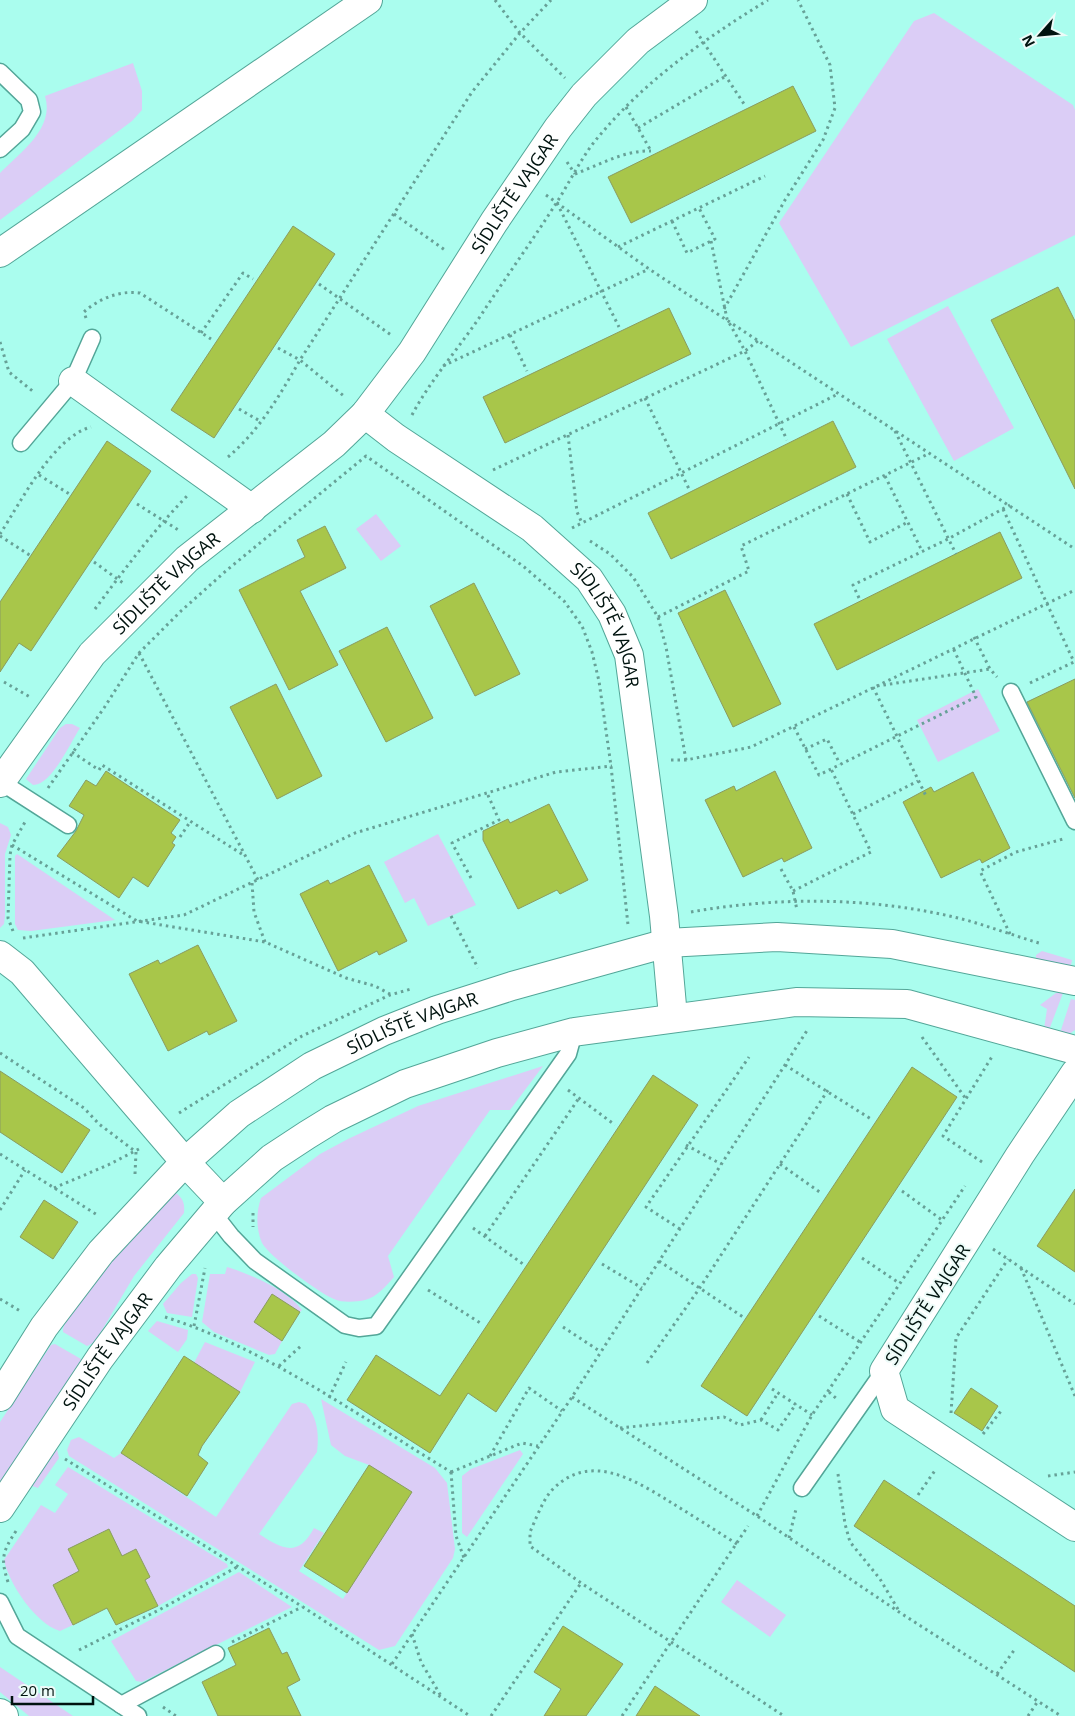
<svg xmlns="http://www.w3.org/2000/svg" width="1075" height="1716" font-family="'Open Sans',sans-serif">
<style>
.green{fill:#dbcdf6}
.building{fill:#a8c64a;stroke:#8a9b60}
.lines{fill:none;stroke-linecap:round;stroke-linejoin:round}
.lane-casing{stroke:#53a698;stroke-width:19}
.street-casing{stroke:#53a698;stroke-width:30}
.primary-casing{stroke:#53a698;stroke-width:30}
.path{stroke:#67a197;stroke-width:3;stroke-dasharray:2.5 4;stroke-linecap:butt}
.lane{stroke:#fff;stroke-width:16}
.street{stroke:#fff;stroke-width:28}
.primary{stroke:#fff;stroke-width:28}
.labels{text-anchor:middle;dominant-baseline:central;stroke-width:4;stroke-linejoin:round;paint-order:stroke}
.street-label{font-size:18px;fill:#00130f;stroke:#ecfbf8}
</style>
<rect width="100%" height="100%" fill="#aafdee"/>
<g class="green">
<polygon points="934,13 1073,105 1075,110 1075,235 851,347 779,223 914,21"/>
<path d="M133,63L142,91V110L132,121L0,220V173C21,152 55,128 45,96Z"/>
<polygon points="948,306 1014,428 954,461 887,339"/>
<polygon points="376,514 401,546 381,561 356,529"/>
<polygon points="978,689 1000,731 938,762 917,720"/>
<path d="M66,724H72L80,728C70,743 52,785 33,785L26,779L60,728Z"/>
<polygon points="0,823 8,827 11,835 5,854 5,916 4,924 0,928"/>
<polygon points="438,834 476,905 428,926 414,898 405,903 384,862"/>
<polygon points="17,854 115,920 31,931 18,930 15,924 15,856"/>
<polygon points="1042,951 1072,960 1070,970 1036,960 1036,955"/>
<polygon points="1056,993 1063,993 1049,1030 1044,1029 1047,1009 1040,1005"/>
<polygon points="1071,999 1075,1000 1075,1030 1066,1036 1060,1033"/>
<path d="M543,1066L510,1110H490L388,1256L394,1277C386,1286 377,1297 365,1300C356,1302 342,1303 334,1299C319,1293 270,1257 262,1243C256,1229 256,1212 261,1198L320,1154L348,1139L418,1106Z"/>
<path d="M169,1192L176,1193C183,1199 185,1203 184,1213L134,1276L95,1342L87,1346L63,1332C61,1310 150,1213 169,1192Z"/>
<path d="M227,1267C250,1274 287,1290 302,1310L300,1312L272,1297L254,1322L282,1341L275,1354L269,1355L214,1332L202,1322L210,1274H225Z"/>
<polygon points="192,1274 196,1274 198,1278 192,1317 167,1313 163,1304 181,1283"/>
<polygon points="157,1321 188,1330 187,1339 178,1352 148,1331"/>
<polygon points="205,1342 255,1362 240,1392 194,1363"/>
<polygon points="55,1344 81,1359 85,1364 0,1489 0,1422 51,1345"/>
<path d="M321,1399L435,1468L447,1483L455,1549L453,1558L395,1646L379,1650L69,1456L67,1450L71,1440L79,1437L114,1458L121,1453L216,1517L292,1404L299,1402L306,1404C318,1419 319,1434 317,1452L259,1534C282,1549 298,1558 314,1528L324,1533L299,1571L343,1599L412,1492L369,1465L345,1456L331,1445Z"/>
<polygon points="57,1449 59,1458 38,1488 32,1486"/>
<polygon points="520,1450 523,1454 467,1537 462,1533 462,1476 471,1469"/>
<path d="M68,1467L227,1564L228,1567L158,1606L145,1580L150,1577L122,1556L109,1529L68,1549L79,1571L53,1585L73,1625L60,1631C36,1624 9,1584 4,1560L41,1505L55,1513L68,1494L55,1485Z"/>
<polygon points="239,1572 292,1607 142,1682 136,1681 111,1641"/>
<polygon points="737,1580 786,1615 770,1637 721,1602"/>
<polygon points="0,1667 73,1716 29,1716 0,1692"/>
</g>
<g class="building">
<polygon points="793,86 816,131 631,223 608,177"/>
<polygon points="293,226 335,254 214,438 171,410"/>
<polygon points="1058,287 1075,321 1075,489 991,320"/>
<polygon points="669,308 691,354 505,443 483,397"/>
<polygon points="833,421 856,467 671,559 648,513"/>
<polygon points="107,441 151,471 31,651 19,643 0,672 0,602"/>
<polygon points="325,526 346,568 300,591 338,665 289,690 239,590 305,557 297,540"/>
<polygon points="1000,532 1022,578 837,670 814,624"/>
<polygon points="474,583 520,674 475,696 430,606"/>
<polygon points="725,590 781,704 733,727 678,613"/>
<polygon points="387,627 433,718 386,742 339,651"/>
<polygon points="1075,679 1075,798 1027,702"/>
<polygon points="276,684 322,776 277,799 230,707"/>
<polygon points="106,771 180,820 171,833 176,837 172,843 175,845 148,887 133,877 119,898 57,856 76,831 84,815 69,806 86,780 96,786"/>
<polygon points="775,771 812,848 784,862 782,858 743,877 705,800 734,786 736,791"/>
<polygon points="973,772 1010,848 982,863 980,859 941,878 903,802 931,787 934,792"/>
<polygon points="549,804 588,880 560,894 557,890 518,909 483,840 483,831 508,819 510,823"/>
<polygon points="369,865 407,941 379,955 377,951 338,971 300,894 328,880 330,884"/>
<polygon points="198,945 237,1021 209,1035 207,1031 168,1051 129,974 158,960 160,964"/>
<polygon points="912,1067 957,1097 747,1416 701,1386"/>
<polygon points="0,1071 90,1130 62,1173 0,1132"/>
<polygon points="653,1075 698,1105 496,1412 468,1393 430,1453 347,1400 376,1355 440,1396"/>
<polygon points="1075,1189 1075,1272 1037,1246"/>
<polygon points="44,1200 78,1222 53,1259 20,1237"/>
<polygon points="272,1294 300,1312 282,1341 254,1322"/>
<polygon points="184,1356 240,1392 202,1446 198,1455 208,1463 187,1496 121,1453"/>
<polygon points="971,1388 998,1406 982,1431 954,1413"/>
<polygon points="369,1465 412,1492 347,1593 304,1566"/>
<polygon points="884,1480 1075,1606 1075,1672 854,1526"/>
<polygon points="109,1529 122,1556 136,1549 150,1577 145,1580 158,1606 116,1625 107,1608 73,1625 53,1585 79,1571 68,1549"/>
<polygon points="563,1626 623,1664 586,1716 544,1716 561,1689 534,1672"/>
<polygon points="269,1628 282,1654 287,1652 300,1680 287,1687 301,1716 218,1716 202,1682 236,1665 228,1648"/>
<polygon points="655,1686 700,1716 636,1716"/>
</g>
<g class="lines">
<g class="lane-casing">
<g id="lane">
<polyline points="0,72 29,100 32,112 22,129 0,149"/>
<polyline points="21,443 73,381 92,338"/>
<polyline points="1011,692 1075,821"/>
<polyline points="1,782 68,825"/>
<polyline points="213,1213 231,1236 255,1261 345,1325 359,1328 376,1326 568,1054 574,1032"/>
<polyline points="802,1488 884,1371"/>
<polyline points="0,1602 17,1636 138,1716"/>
<polyline points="121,1705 216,1654"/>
</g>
</g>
<g class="street-casing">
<g id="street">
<polyline points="73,381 252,509"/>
<path id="s1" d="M365,414L396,438L532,528L589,579L612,614L629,655L664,916L673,1017"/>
<path id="s2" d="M0,783L92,654L187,559L334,444L365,414L412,352L494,222L558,128L584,95L638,41L693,0"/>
<polyline points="0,955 22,972 185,1162 223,1202"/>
<polyline points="1075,1073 1020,1155 884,1371 895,1409 1075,1527"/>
<path id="s3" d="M0,1397L44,1327L101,1252L185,1162L239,1114L312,1066L384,1031L437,1010L512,986L667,943L777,937L892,944L1075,981"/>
<path id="s4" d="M0,1508L100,1358L168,1267L223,1202L272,1158L307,1135L333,1119L405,1084L497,1053L574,1032L796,1002L907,1004L1075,1050"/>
<polyline points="0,1713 4,1716"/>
</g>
</g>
<g class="primary-casing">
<polyline id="primary" points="0,253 368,0"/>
</g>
<g class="path">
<polyline points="495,0 520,33 565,78"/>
<polyline points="696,31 744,104"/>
<polyline points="626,107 651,151"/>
<polyline points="638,128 726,76"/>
<polyline points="567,162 575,174"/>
<path d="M575,174C599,165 625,150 651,151"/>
<polyline points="546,195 649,269 1075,549"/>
<polyline points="557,203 619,327"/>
<polyline points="394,214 445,250"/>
<polyline points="672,221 687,253 715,239 699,208"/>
<polyline points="711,241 727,319 745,351 787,440"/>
<polyline points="618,247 765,176"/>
<polyline points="319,284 391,335"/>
<polyline points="724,309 785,200 823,140 835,108 830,65 798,0"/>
<path d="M86,318L84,312C98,299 120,290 140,293L211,339"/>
<polyline points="201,333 243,273 253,279"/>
<polyline points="510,335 527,371"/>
<polyline points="0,342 9,372 35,393"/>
<polyline points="278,348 300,360 345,397"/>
<polyline points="443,366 649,269"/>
<polyline points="645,398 689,489"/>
<polyline points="239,409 260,421"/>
<path d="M412,415C432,377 462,345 485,309C509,273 534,238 557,202C571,180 583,154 600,135C647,79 706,38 768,0"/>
<polyline points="895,431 956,554"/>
<polyline points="568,435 577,512 582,523"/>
<path d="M228,457C259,431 280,395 300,360L472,92L520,33L551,0"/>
<polyline points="493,470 745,351 759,340"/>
<polyline points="39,475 71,495"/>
<polyline points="885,476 922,551"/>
<polyline points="847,494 870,542 908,522"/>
<polyline points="137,504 180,531"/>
<polyline points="1003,509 1074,662"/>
<polyline points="572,528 838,394"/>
<path d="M0,534C21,502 53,437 91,427"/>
<polyline points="0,536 31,556"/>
<polyline points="590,541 610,554 633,577 658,617 666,647 686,760"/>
<polyline points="94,562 123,583"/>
<polyline points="859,598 853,585 948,539 1010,505"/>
<path d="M95,609C124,570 153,531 187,496"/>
<polyline points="658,617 749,571 741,546 928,454"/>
<polyline points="974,637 990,669 997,677"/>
<polyline points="139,653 258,880"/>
<polyline points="4,682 30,697"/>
<polyline points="1030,683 1074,662"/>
<polyline points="877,686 990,669"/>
<polyline points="873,687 926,796"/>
<polyline points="794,727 819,775 976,697 953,648"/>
<polyline points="805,749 827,739 840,764"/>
<polyline points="72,752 99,770 102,765 245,856"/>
<polyline points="671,760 686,760 751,747 1075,590"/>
<polyline points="48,788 104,708 139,653 181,611 227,570 366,456 523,566 564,601 582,626 592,652 599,681 611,766 628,925"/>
<polyline points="853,814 918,781"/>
<polyline points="180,837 190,822"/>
<polyline points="12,845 137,921 265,942 346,978 375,986 390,994"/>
<polyline points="781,869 793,891 797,910"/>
<polyline points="471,878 452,843 499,820 487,793"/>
<polyline points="252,883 254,912 265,942"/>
<polyline points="793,891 871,852 831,769"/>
<path d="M691,912C781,896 877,897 966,920C991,927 1015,936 1039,943"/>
<polyline points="451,916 478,968"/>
<polyline points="13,931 8,918 10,855 12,845 25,822"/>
<polyline points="1010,934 980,871 1016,852 1063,839"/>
<polyline points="23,938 184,915 355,833 556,772 612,766"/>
<polyline points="922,1037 966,1099"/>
<polyline points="0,1053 84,1108 99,1124 136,1152"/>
<polyline points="785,1065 871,1119"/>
<polyline points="568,1090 615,1125"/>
<polyline points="179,1113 302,1036 390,995 411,989"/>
<polyline points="686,1145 721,1164"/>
<polyline points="0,1154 99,1216"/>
<polyline points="982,1162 943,1136 993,1055"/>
<polyline points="780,1164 821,1193"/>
<polyline points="135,1174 136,1152"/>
<polyline points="54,1188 108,1165 139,1149"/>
<polyline points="902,1191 942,1220"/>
<polyline points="0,1210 25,1170"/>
<polyline points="253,1213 253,1227"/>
<polyline points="473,1228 523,1264"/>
<polyline points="680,1229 646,1207 749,1057"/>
<polyline points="485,1236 579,1098"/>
<polyline points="993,1249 1075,1304"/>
<polyline points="862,1258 899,1283"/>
<polyline points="659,1261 743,1317"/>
<polyline points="602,1264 642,1288"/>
<polyline points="1021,1268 1075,1396"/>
<polyline points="428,1290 482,1324"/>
<polyline points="0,1299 22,1312"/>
<polyline points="819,1316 860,1342"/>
<path d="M165,1317C267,1349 360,1417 451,1472"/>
<polyline points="194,1326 205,1268"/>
<polyline points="563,1327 601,1352"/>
<polyline points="647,1363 699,1289 828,1090"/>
<polyline points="279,1366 302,1345"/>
<polyline points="772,1389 812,1415"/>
<polyline points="829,1392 838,1400"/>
<polyline points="572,1397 757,1516 899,1612 1061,1716"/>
<polyline points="329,1398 346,1362"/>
<polyline points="951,1413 956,1338 1008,1259"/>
<polyline points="761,1420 778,1393"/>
<polyline points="620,1428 724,1417 740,1425 761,1420 778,1430 796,1404"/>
<polyline points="983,1434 1001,1411"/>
<polyline points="490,1456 529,1388 562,1411"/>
<polyline points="65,1459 303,1607 470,1716"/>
<polyline points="451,1472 522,1443 538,1446"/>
<polyline points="451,1472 456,1536 464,1558"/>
<polyline points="838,1474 845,1524 850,1542 880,1579 899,1611"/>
<polyline points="1048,1476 1075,1472"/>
<polyline points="918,1495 936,1469"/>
<polyline points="757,1516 812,1415 965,1186"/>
<polyline points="789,1538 796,1509"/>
<path d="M737,1544C715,1530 693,1516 672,1503C636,1481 591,1451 553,1489C543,1499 536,1519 530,1532V1546L581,1583L784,1716"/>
<path d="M8,1582C0,1558 3,1551 16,1531"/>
<polyline points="412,1634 421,1662 441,1696"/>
<polyline points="232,1642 302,1607"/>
<polyline points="79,1650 159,1610 237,1567"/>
<polyline points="392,1664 572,1397 808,1029"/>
<polyline points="997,1674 1015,1649"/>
<polyline points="163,1707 176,1716"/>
<polyline points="491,1716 581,1583"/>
<polyline points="622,1716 748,1526"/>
<polyline points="1028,1716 1038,1701"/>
</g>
<use href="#lane" class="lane"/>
<use href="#street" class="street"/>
<use href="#primary" class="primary"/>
</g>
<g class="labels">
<g class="street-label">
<text stroke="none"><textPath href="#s2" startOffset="789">SÍDLIŠTĚ VAJGAR</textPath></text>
<text stroke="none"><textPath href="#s2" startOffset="261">SÍDLIŠTĚ VAJGAR</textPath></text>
<text stroke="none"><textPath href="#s1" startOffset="328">SÍDLIŠTĚ VAJGAR</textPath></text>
<text stroke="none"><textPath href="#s3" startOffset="569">SÍDLIŠTĚ VAJGAR</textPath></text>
<text transform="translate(927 1304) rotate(-57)">SÍDLIŠTĚ VAJGAR</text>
<text stroke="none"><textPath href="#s4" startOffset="190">SÍDLIŠTĚ VAJGAR</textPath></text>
</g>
</g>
<g transform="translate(1040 35) rotate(243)" stroke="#ecfbf8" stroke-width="4" paint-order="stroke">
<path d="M0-4L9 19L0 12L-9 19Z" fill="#00130f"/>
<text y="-8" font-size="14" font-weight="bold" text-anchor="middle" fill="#00130f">N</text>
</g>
<path d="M12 1696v8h81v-8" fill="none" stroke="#00130f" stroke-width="2.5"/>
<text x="20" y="1696" font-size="15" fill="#00130f" stroke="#ecfbf8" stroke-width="4" paint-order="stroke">20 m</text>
</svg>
